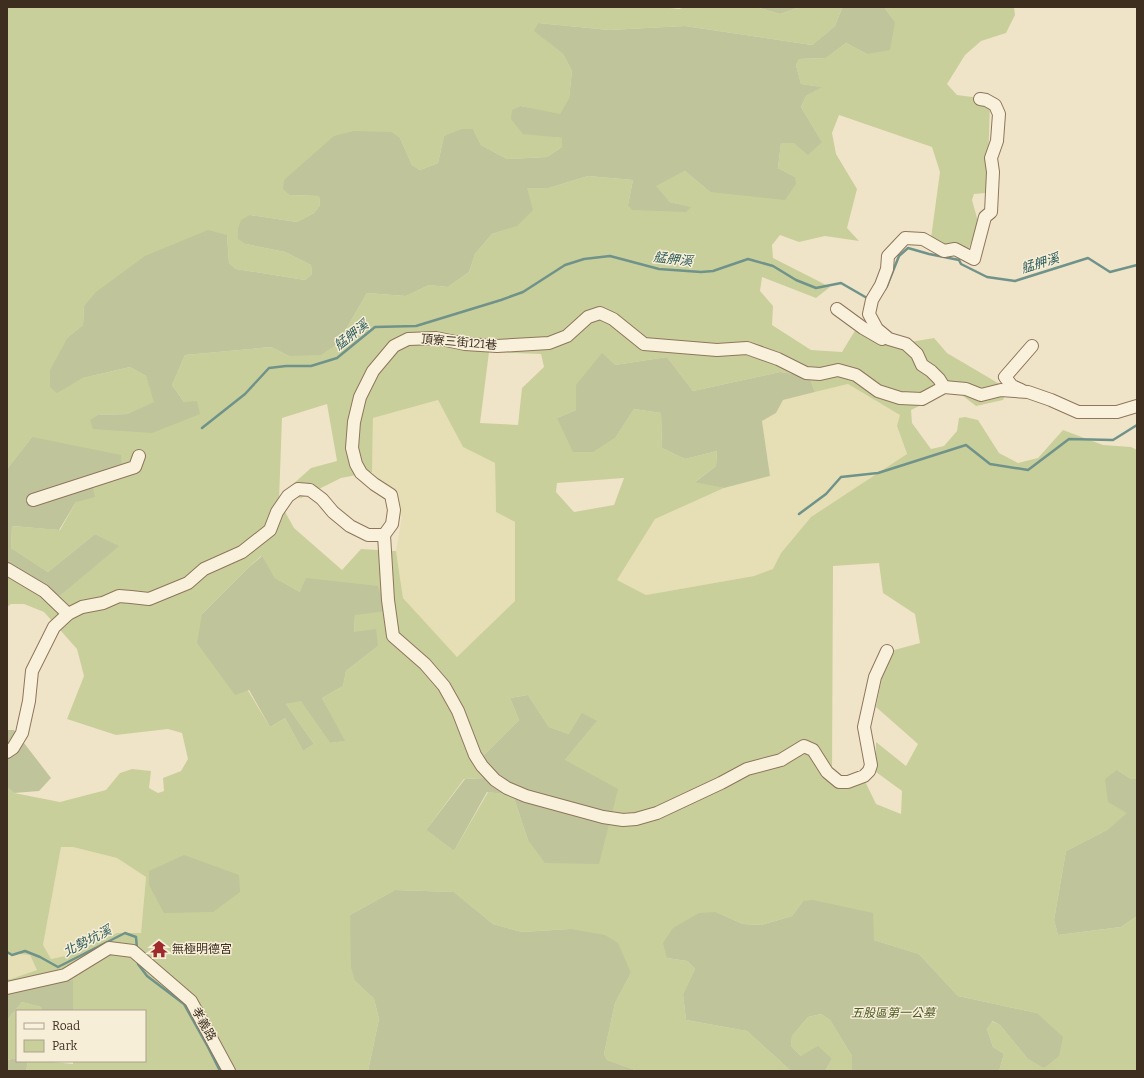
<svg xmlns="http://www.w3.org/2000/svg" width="1144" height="1078" font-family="Bitter,'Noto Sans TC',serif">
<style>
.farmland{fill:#e6deb5}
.green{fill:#c9cf9b;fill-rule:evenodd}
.cemetery{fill:#bfc49a}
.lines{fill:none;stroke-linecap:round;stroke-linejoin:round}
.stream{stroke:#6f938a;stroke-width:2.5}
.minor-casing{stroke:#8d765c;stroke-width:14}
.minor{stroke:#faf1dc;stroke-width:12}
.labels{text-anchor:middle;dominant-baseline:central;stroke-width:3;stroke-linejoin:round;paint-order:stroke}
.street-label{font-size:12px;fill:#3d2e20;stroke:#f7eed8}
.poi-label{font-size:12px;fill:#3d2e20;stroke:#f7eed8;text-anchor:start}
.park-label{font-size:12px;font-style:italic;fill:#4d5a26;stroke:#f7eed8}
.water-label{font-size:13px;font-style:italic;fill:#2f5d5a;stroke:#f7eed8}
</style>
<rect width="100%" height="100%" fill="#f0e4c8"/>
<g class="farmland">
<polygon points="848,384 901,415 897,426 907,455 811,517 781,553 774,569 754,576 646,595 617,580 655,519 724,488 770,476 762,421 776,413 783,400"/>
<polygon points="438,400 463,447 495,463 496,512 515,522 515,601 457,657 403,598 396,551 402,517 372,472 373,418"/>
<polygon points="61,847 73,847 117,858 146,877 141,933 117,933 65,956 51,959 43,945"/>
<polygon points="7,953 30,955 37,970 11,979 7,979"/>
</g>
<g class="green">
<path d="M7,7H661L679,9L686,7H756L780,14L800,7H844L842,8L835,26L812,45L685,26L609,30L538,23L535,31L563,54L572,71L569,98L560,115L521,106L523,133L562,138V147L547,157L507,159L481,145L473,129L444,136L438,163L420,170L412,165L400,138L290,195L319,196L320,205L314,213L297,222L250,215L246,244L285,252L311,265L312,274L305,280L236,269L229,263L227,235L84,306L83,325L68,337L57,392L83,378L130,367L146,376L155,402L127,414L98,415L93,429L184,402L172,385L185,355L271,347L289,356L338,343L367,293L406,296L429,285L448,287L469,272L475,254L492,234L516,226L527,188H549L588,176L633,180L628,205L690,207L670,202L655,186L685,171L710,192L795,177L778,168L781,143L822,142L801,107L806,96L821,87L801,84L796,65L799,59L826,58L846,43L867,54L895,22L884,7H1014L1015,15L1006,33L981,41L965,55L947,84L957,95L988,99L990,105L987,193L974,194L972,200L979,225L968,250L962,253L931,238L940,172L932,147L839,115L832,133L836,154L857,189L847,228L859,241L825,236L799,242L780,235L772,245L773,258L830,287L816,298L762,277L760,291L773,306L772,325L811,350L842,352L856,329L898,344L934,338L947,353L1008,389L1003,400L976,406L954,389L911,410L912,423L931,449L944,446L957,431L959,418L965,417L978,420L999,453L1018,463L1038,458L1063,430L1103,445L1131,447L1137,450V779H1131L1117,770L1128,813L1107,830L1066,851L1054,920L1058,935L1121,927L1137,916V1071H1012L1009,1070V1071H999L1004,1054L993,1047L987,1029L991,1021L1000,1025L1027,1058L1037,1013L958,996L919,954L874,940L803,901L792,916L761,925L743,924L716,912L667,958L687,961L695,969L683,994L686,1020L747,1031L791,1071H638L607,1060L604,1054L615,1003L631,973L570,929L522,932L493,924L454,892L395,890L350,915L355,981L374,999L379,1019L368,1071H26L28,1061H53V1062L73,1064V1061H145V1011H73V980L7,992V979H11L37,970L30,955L7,953V787L14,793L60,802L106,790L120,773L132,769L151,771L149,788L158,793L164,791L163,778L181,771L188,759L182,733L168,729L116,735L67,719L84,676L77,649L44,612L24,604H11L7,607V574L11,572L60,596L118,546L95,534L48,572L11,548L12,526L60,530L76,502L32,437L7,469ZM489,352L541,354L544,367L522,388L518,425L480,423ZM667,357L693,391L780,372L809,376L815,392L848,384L900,415L897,426L907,454L811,517L781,553L773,569L754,576L646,595L617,580L655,519L724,488L696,481L716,466L717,451L685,459L662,448L661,413L634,409L616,437L557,418L576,410L615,365ZM438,400L463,447L495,463L496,512L515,522V601L457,657L403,598L396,551L361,549L342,570L294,528L279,501L282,418L327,404L337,461L311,468L292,485V496L301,498L341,478L372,472L373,418ZM624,478L614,505L574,512L556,492L557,483ZM261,556L275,578L300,592L355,614L354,632L378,646L346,671L343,686L322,698L344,741L330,743L301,700L286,704L314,744L303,751L285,718L270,727L202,614L248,568ZM879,563L883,593L915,614L920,643L887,652L876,707L918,744L906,766L876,742V772L902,791L901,814L876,804L861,773L832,783L833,566ZM528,695L549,727L569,734L596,722L565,760L528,840L513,795L488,792L454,851L426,830L464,779L485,778L478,761L519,720L510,698ZM61,847H73L117,858L146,877L141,933H117L65,956L51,959L43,945Z"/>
<polygon points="22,1002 41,1007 42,1011 17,1011 17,1058 7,1060 7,1020"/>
<polygon points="821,1014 830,1020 852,1056 852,1071 825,1071 832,1059 801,1056 791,1046 792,1036 808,1017"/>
</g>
<g class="cemetery">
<polygon points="756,7 800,7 780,14"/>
<polygon points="844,7 884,7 895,22 890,50 867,54 846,43 826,58 799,59 796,65 801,84 822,87 806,96 801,107 822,142 808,155 794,143 781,143 778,168 795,177 796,184 785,200 710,192 685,171 656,186 670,202 691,207 686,212 632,210 628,205 633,180 588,176 549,188 527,188 533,210 517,226 492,234 475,254 469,272 448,287 429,285 406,296 367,293 338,343 321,355 289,356 271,347 185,355 172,385 184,402 197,401 200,414 152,433 93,429 90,420 98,415 127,414 154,402 146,376 130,367 83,378 57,393 50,387 50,370 68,337 83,325 84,306 96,292 145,256 208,230 227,235 229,263 236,269 305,280 312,274 311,265 285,252 246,244 238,239 238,229 241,220 250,215 297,222 314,213 320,205 319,196 290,195 283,189 284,180 334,136 354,131 391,132 400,138 412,165 420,170 438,163 444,136 462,129 473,129 481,145 507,159 547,157 562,147 562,138 523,134 511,119 512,110 521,106 560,114 569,98 572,71 563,54 534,31 538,23 609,30 685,26 812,45 835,26 842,8"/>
<polygon points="602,353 615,365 667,357 693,391 780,372 809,376 815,392 783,400 776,413 762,421 770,476 724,488 695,482 716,466 717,451 685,459 662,448 661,413 634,409 616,437 593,452 573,452 557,418 576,410 576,385"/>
<polygon points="32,437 121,455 122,469 91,479 95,497 76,502 59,530 12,526 11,548 48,572 95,534 119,546 60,596 11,572 7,574 7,469"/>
<polygon points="262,556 275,578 300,592 306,578 378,586 386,611 355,615 354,632 376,629 378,646 346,671 343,686 322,698 345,741 330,743 301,701 286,704 314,744 303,751 285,718 270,727 249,690 235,695 197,643 202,614 248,568"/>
<polygon points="528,695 549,727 569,734 582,713 597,721 565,760 618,789 599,864 545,863 528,840 513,795 487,792 454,851 426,830 465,779 485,778 478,761 519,720 510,698"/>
<polygon points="7,730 14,730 51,778 39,791 14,793 7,787"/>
<polygon points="1117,770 1131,779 1137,779 1137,916 1121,927 1058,935 1054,920 1066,851 1107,830 1127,813 1108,802 1105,779"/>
<polygon points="184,855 239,875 240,892 213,912 164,913 149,885 149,871"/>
<polygon points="395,890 454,892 493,924 522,932 570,929 605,935 618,943 631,973 615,1003 604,1054 607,1060 638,1071 368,1071 379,1019 374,999 355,981 351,967 350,915"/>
<polygon points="813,900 873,913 874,940 919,954 958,996 1037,1013 1063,1037 1059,1056 1044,1068 1027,1058 1000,1025 992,1021 987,1029 993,1047 1004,1054 999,1071 852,1071 852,1056 830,1020 821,1014 808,1017 792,1036 791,1046 801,1056 818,1046 832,1059 825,1071 791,1071 747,1031 686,1020 683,994 695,969 687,961 667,958 663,943 673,928 699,913 716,912 743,924 761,925 792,916 803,901"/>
<polygon points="73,980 73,1011 42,1011 41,1007 22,1002 7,1020 7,992 19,988"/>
<polygon points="17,1058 17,1061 28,1061 26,1071 7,1071 7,1060"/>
</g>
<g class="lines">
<g class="stream">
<polyline points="885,289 887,286 899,256 908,248 929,254 959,260 961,264 987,277 1015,281 1088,258 1110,272 1137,265"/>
<polyline points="202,428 245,394 269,368 286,366 311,366 337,358 375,327 416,326 501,300 523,292 565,265 584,259 610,256 659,269 701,272 713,271 748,259 773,266 796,280 816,288 841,283 867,298 869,297"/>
<polyline points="799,514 826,494 841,477 878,473 966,445 990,464 1028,470 1069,439 1113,440 1137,425"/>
<polyline points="7,952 12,955 25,951 40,957 58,967 125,933 136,937 137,949"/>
<polyline points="138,960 138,964 147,976 184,1004 208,1047 220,1071"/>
</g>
<g class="minor-casing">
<g id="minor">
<polyline points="837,309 863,328 882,339"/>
<polyline points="944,387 939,379 931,371 922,365 917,354 906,344 889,339 877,329 869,314 872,300 881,285 887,269 888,256 905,238 923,239 944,251 955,249 974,259 985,217 991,212 993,172 991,158 997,141 999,114 995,105 986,100 980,99"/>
<polyline points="1021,390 1012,386 1005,377 1032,346"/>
<polyline points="33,500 135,467 139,456"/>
<polyline points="384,535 388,600 393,636 425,664 444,686 458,711 475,755 482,766 495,780 507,788 526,796 603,817 623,820 636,819 657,813 721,783 747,769 781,760 804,746 813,750 827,772 839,782 848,782 864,776 869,771 871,765 864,727 875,677 887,651"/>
<polyline points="7,569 44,591 68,614"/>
<polyline points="7,752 13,748 22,733 29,701 32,671 54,627 68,614 82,607 103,603 119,596 131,597 149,599 188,583 204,569 242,552 270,530 277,512 288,496 298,489 310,490 322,499 333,512 350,526 368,535 384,535 392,524 394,510 391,495 374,484 361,473 356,464 352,448 354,422 360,397 373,371 394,346 408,339 436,338 465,344 497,346 549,343 567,336 588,317 600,313 613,319 644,344 717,350 747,348 778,359 806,373 820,374 838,370 856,375 878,391 900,398 922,399 944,387 966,389 981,395 1001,390 1028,392 1051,400 1078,412 1117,412 1137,406"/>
<polyline points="7,988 65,975 109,948 133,951 191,1001 229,1071"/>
</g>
</g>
<use href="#minor" class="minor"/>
</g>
<defs>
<g id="temple-bare" transform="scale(1.38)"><path d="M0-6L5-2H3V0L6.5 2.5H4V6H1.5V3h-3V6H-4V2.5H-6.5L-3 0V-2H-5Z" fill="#9e2a2b" stroke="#f7eed8" stroke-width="2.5" paint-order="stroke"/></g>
</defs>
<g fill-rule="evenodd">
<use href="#temple-bare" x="159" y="949"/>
</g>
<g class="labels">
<g class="street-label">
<text transform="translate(459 342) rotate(5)">頂寮三街121巷</text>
<text transform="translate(204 1024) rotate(61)">孝義路</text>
</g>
<g class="poi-label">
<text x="172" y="949">無極明德宮</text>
</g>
<g class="park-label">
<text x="893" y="1013">五股區第一公墓</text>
</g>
<g class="water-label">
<text transform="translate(673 259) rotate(7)">艋舺溪</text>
<text transform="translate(1040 263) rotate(-17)">艋舺溪</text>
<text transform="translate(351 335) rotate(-38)">艋舺溪</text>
<text transform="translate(87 941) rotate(-27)">北勢坑溪</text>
</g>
</g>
<rect width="1144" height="1078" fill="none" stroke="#3d2e20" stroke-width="16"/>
<rect x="16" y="1010" width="130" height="52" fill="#f7eed8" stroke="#ada18e"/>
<rect x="24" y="1023" width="20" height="6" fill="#faf1dc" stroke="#ada18e"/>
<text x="52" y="1030" font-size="12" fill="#3d2e20">Road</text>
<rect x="24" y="1040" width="20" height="12" fill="#c9cf9b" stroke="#ada18e"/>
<text x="52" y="1050" font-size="12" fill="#3d2e20">Park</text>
</svg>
